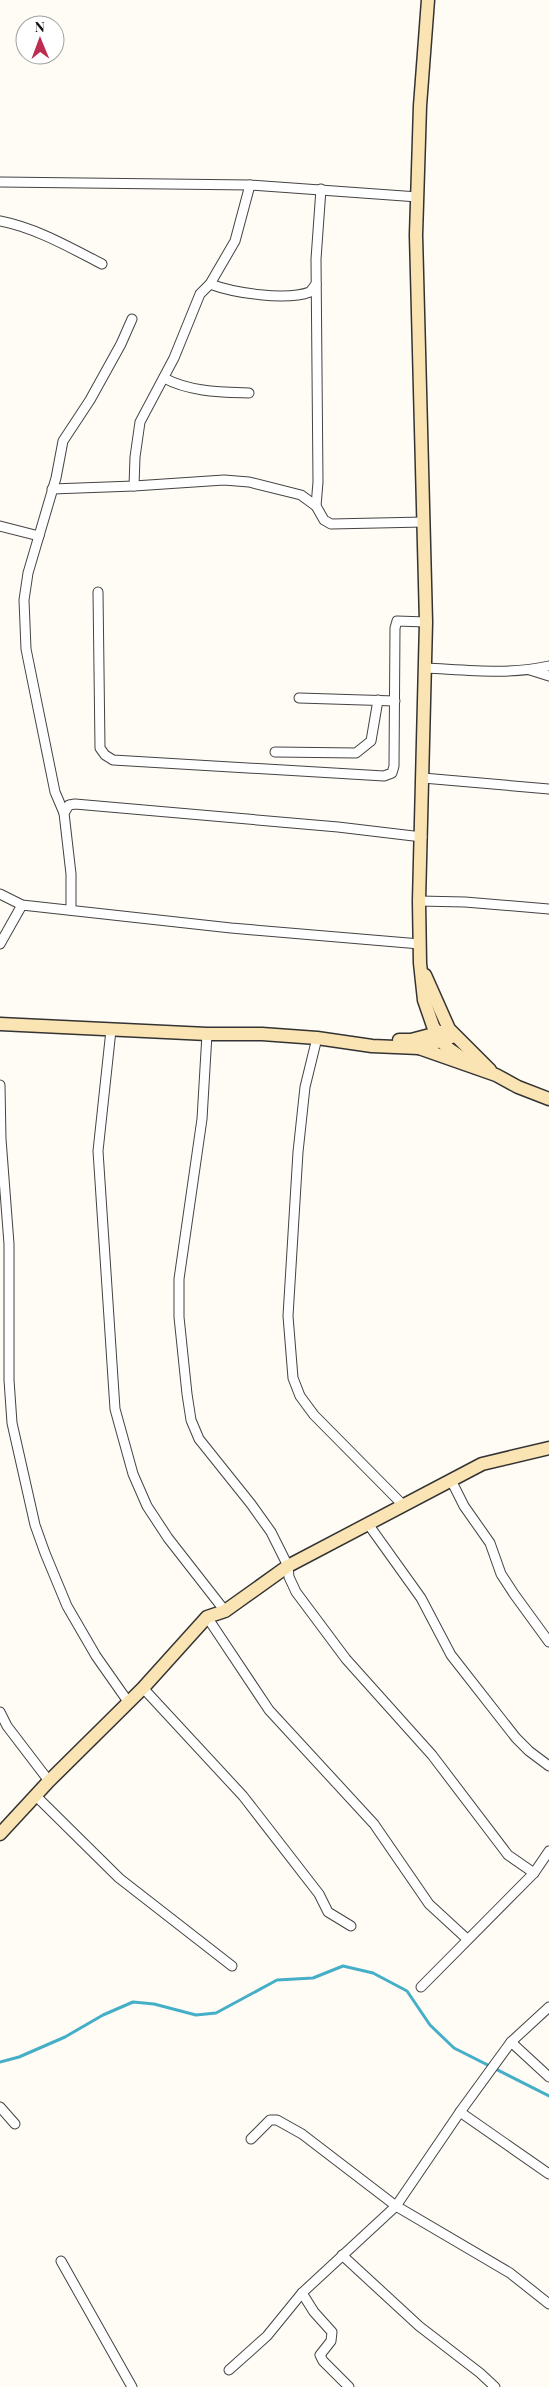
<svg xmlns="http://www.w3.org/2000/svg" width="549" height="2387" font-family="'Playfair Display',serif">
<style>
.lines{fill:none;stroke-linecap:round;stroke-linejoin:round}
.stream{stroke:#45afc8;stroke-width:3}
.street-casing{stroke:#444;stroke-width:11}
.secondary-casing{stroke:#333;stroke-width:15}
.street{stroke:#fff;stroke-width:9}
.secondary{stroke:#fbe4b3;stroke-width:12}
</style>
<rect width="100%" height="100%" fill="#fffbf5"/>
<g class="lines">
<polyline class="stream" points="0,2062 19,2057 65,2037 103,2015 133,2002 154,2004 196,2015 216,2013 277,1980 313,1978 343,1966 373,1973 407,1991 430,2025 454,2048 549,2096"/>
<g class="street-casing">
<g id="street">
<polyline points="0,182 250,185 418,197"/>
<path d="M0,221C36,228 69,247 102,264"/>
<path d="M210,284C234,293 286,301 310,292L316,284"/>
<path d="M164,378C190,392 221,392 249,393"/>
<polyline points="134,486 135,457 140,422 174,358 200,294 210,284 235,241 250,185"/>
<polyline points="52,489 134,486 224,480 249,482 301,495 316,506 324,520 331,524 424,522"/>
<polyline points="316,506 318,482 316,259 321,189"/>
<polyline points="0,526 39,536"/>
<polyline points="98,592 100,748 105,755 113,760 384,776 392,773 394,766 395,628 397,621 426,622"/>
<path d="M426,668C467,670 509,675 549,666"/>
<polyline points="530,670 549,676"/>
<polyline points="299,698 395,701"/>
<polyline points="275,752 356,753 371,741 378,700"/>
<polyline points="423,778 549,789"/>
<polyline points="64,813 55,792 26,649 24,600 28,573 56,478 63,441 90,400 121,344 132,319"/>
<polyline points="0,894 22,905 231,928 420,944"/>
<polyline points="419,901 465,902 549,909"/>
<polyline points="71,910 71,874 64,813 69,805 75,804 338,827 422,837"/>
<polyline points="0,944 22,905"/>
<polyline points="111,1030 98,1151 115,1409 133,1474 147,1506 168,1538 225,1611"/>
<polyline points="207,1034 202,1119 179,1279 179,1317 187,1394 191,1420 199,1439 251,1504 271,1532 288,1566 289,1577 296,1592 346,1659 432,1755 508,1855 534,1873"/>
<polyline points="317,1038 305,1087 298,1152 288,1316 293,1378 300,1396 314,1415 403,1505"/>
<polyline points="0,1085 1,1139 9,1244 9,1380 12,1423 35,1525 45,1553 67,1606 96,1656 129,1703"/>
<polyline points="451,1480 464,1506 490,1543 501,1574 514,1594 549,1642"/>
<polyline points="368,1524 421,1598 451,1655 516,1738 529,1751 549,1766"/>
<polyline points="207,1617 269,1710 374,1824 429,1904 467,1939"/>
<polyline points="143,1688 243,1796 319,1894 328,1912 351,1926"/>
<polyline points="0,1712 7,1726 49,1781"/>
<polyline points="35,1795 119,1878 232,1966"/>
<polyline points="421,1987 534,1873 549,1851"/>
<polyline points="511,2042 549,2077"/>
<polyline points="0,2107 15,2124"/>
<polyline points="460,2112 549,2174"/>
<polyline points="251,2139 270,2120 277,2120 302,2134 396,2206 510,2273 549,2304"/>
<polyline points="342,2255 419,2326 480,2373 495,2387"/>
<polyline points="61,2261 132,2387"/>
<polyline points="302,2293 314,2312 332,2332 331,2341 320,2355 323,2361 349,2387"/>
<polyline points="229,2370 267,2336 302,2293 396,2206 460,2112 511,2042 549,2007"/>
</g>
</g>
<g class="secondary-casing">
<g id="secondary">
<polyline points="428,0 420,106 416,235 426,622 419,901 420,963 424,1000 433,1026 442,1042 449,1049 475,1067"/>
<polyline points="425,975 449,1029 490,1070"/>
<polyline points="0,1024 207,1034 262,1034 317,1038 372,1046 419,1048 454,1036"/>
<polyline points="399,1040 411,1040 445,1031"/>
<polyline points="419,1048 496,1075 518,1087 549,1099"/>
<polyline points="0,1834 49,1781 143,1688 207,1617 225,1611 288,1566 482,1464 549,1448"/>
</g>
</g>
<use href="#street" class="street"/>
<use href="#secondary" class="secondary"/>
</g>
<g transform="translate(40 40) rotate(359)"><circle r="24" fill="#ffffff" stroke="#a0a0a0"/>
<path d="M0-4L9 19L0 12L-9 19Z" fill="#bc2d51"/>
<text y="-8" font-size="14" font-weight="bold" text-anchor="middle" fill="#111111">N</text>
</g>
</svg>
